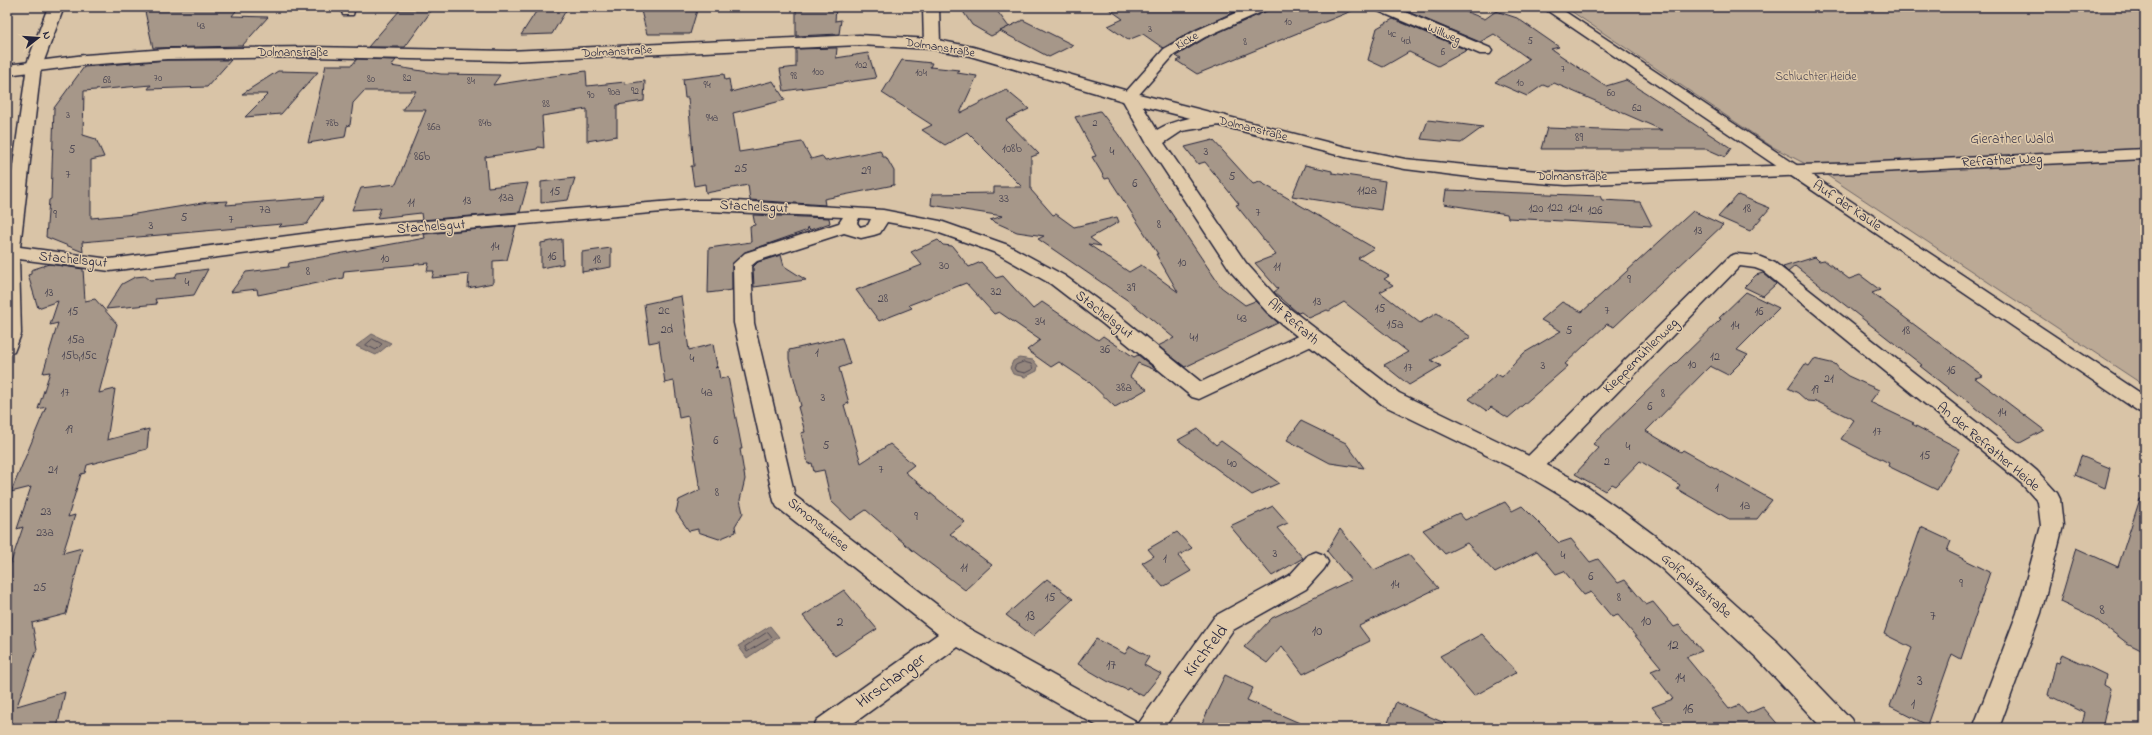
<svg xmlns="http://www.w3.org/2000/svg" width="2152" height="735" font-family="'Indie Flower',sans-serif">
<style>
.green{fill:#bba995;stroke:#6e6668}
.water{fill:#94867d;stroke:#665e63}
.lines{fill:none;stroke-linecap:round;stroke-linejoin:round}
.shore{stroke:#504a55;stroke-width:1}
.building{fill:#a69789;stroke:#22223b}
.minor-casing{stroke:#22223b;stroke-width:3}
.tertiary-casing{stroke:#22223b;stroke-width:3}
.secondary-casing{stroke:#22223b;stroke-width:3}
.minor{fill:#e1cbab;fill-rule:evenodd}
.tertiary{fill:#e1cbab;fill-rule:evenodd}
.secondary{fill:#e1cbab;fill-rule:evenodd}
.labels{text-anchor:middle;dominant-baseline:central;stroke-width:3;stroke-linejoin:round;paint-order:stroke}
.far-number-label{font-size:10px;fill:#433f4e}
.far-street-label{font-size:12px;fill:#22223b;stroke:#e1cbab}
.far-park-label{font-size:12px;fill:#413d4d;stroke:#e1cbab}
.number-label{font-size:12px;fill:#433f4e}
.park-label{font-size:14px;fill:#413d4d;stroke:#e1cbab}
.street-label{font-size:14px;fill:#22223b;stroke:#e1cbab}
.near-number-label{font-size:14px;fill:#433f4e}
.near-street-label{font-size:17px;fill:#22223b;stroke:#e1cbab}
</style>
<rect width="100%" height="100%" fill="#d9c4a7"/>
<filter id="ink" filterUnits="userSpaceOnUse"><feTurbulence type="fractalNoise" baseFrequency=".025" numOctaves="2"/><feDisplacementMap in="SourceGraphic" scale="8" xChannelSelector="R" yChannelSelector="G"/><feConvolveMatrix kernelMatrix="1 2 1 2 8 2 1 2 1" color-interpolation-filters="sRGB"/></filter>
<g filter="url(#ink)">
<polygon class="green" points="1565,7 2145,7 2145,386 1825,174 1771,146"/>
<g class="water">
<polygon points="372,334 391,343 376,355 356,346"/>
<polygon points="1019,358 1033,360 1038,366 1037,371 1025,377 1013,374 1010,368 1013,361"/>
<polygon points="770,626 779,637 747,658 738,646"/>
</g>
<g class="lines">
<g class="shore">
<polygon points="373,339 382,344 376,350 366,345"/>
<polygon points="1024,362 1031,364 1033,369 1025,373 1016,371 1014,368 1016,365"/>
<polygon points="768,632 772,637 747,652 745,647"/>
</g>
</g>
<g class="building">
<polygon points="144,7 239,7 232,16 268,17 242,46 153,48"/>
<polygon points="539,7 568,7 552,34 521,35"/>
<polygon points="640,7 698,7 690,34 647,34"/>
<polygon points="796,7 836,8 835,21 841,20 839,34 796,36"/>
<polygon points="960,7 994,7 1009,27 991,36 972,25"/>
<polygon points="1106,7 1245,7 1194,30 1163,48 1143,34 1128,40 1108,26 1123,19"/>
<polygon points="1269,7 1359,8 1197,74 1177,61 1181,59 1176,56 1206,38 1267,11"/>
<polygon points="1414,7 1454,7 1485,19 1496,11 1517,18 1559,47 1551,49 1606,86 1626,80 1731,148 1725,157 1707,149 1541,149 1547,128 1630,131 1631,130 1662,130 1554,83 1548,87 1543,85 1527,96 1495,82 1529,59 1494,34 1480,42 1406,11"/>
<polygon points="400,10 432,10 405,47 368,47"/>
<polygon points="1393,19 1467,50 1438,66 1409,52 1383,67 1368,60 1377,28"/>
<polygon points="1023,20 1073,45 1049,57 1000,31"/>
<polygon points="837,48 836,58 868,53 876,78 784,91 780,69 796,67 796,49"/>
<polygon points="357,59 396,60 391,66 441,74 500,75 493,85 586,71 587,86 625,82 625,84 645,81 644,101 617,105 617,136 587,141 587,109 542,116 544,148 538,147 537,149 485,157 488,187 528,183 520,212 422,220 421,213 377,218 381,208 352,210 361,188 396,184 426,110 402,110 416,91 364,91 353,103 350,125 347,126 345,137 308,143 326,65 352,65"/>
<polygon points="167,60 231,60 207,87 148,89 151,85 84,91 83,135 96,139 104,157 91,160 91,218 135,214 208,202 228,201 226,205 324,197 307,224 279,227 282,224 82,242 83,252 46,237 49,200 51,199 54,108 84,67"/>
<polygon points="902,60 932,63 930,67 959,70 957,73 977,76 960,113 1006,90 1029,109 1006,120 1039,154 1031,157 1031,190 1053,215 1056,214 1074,227 1117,217 1119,222 1090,238 1101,246 1088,244 1129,272 1141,265 1178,292 1156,254 1158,254 1109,178 1105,179 1100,170 1092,157 1096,156 1075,117 1100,111 1118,134 1221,287 1245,305 1255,301 1278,323 1185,367 1158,346 1174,338 1133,304 1038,239 1044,236 1017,232 990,220 1003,216 931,205 932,194 994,193 994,187 1022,187 967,132 945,145 922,130 932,125 882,93"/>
<polygon points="278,71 318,72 281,114 245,117 268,94 242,94"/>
<polygon points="724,74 725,80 729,79 731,92 773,81 785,100 733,113 739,152 802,142 811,159 822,156 825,161 880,150 883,157 886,157 894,171 894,185 824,199 825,205 750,200 748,185 706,193 705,184 694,186 691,166 694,166 688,98 685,98 683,79"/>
<polygon points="1428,120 1483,127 1461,143 1421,139"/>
<polygon points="1213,140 1253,184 1260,182 1374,248 1358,258 1389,276 1384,279 1393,285 1380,292 1420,323 1437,313 1471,337 1431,360 1441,366 1409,385 1384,365 1408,352 1344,302 1329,311 1327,310 1309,318 1301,312 1298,313 1274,292 1278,289 1255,263 1276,255 1236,205 1239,204 1205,162 1198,164 1185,147"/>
<polygon points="1305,165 1332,171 1332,173 1385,181 1381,210 1292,196"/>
<polygon points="575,178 568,200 541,203 541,182"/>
<polygon points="1446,190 1600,196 1602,200 1640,202 1652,226 1508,218 1507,214 1444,204"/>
<polygon points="1738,195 1770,208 1750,231 1718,217"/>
<polygon points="1693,211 1723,225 1614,327 1607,324 1565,364 1568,366 1508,418 1491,407 1487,411 1469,399 1497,374 1502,377 1524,353 1561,331 1541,320 1562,302 1582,312"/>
<polygon points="753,215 829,218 830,223 810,230 807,227 808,230 745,252 732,264 732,290 708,293 709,248 751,242 750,226 755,225"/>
<polygon points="516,226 507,260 493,261 493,283 468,288 469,274 432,278 434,271 427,271 429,263 344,271 343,278 258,295 257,289 231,292 246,272 288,267 289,263 425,238 424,234"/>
<polygon points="562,239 563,264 541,268 541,243"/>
<polygon points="938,240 943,245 952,246 969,267 981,262 996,278 1003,276 1033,309 1042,302 1098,340 1103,336 1134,357 1138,355 1158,371 1138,363 1130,377 1147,389 1115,407 1089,382 1059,362 1051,367 1027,350 1040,340 999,312 994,314 966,283 909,305 912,308 879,321 856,290 922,265 911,252"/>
<polygon points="611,248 611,267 582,272 582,252"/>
<polygon points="781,255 784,266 806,280 754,287 753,267 758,262"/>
<polygon points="1815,257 1819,261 1824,260 1849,279 1860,275 1880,290 1872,293 1983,376 1975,378 2044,430 2020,443 1960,395 1958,396 1920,366 1922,365 1795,266 1788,272 1783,267"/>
<polygon points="49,264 83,269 85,301 95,299 117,324 99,393 115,389 107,440 149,429 147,449 87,465 85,473 81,474 68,517 75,515 63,553 82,548 66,614 32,623 37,649 17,706 65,692 57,728 7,728 7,574 23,527 17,529 31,487 11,492 46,407 38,409 50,372 43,373 58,323 50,325 58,301 38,308 28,275 31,274 31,270"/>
<polygon points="208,269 194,295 155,299 157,304 106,309 122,284 135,277 145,276 150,280 175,278 177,273"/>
<polygon points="1763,273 1776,284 1763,296 1744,287 1756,275"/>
<polygon points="1746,292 1779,308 1737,350 1748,355 1728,375 1710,366 1646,431 1681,452 1683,450 1772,500 1757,519 1729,519 1677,489 1680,485 1640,461 1616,486 1612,484 1605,491 1575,474 1599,448 1593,444 1721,319 1719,318"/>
<polygon points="681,296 689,350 713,344 717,366 715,368 718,367 720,379 728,377 742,449 740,449 745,479 740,500 743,513 735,526 736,532 719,539 698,532 698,529 689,531 676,512 679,500 700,490 688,416 679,418 674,381 665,383 659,341 649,343 644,304"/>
<polygon points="842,338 850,364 839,368 849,403 844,405 861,463 890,444 914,465 905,472 965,522 950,534 992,565 965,590 912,550 866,510 851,520 831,501 824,470 814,472 812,463 808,464 801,433 805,432 798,407 801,406 789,359 789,350"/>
<polygon points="1814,359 1835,364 1840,370 1848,376 1879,390 1870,402 1914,423 1912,424 1960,449 1937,490 1888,466 1889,463 1841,439 1854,420 1818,402 1807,401 1798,393 1788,388 1805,364 1809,366"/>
<polygon points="1301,421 1346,443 1364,468 1330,463 1287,440"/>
<polygon points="1198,429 1216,445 1221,441 1279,483 1252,495 1178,440"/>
<polygon points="2081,456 2110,468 2105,488 2075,475"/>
<polygon points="2140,499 2145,499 2145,652 2127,643 2094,618 2060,602 2076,548 2118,567"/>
<polygon points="1505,502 1512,511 1522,506 1559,543 1571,539 1590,562 1598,559 1618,583 1625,580 1646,605 1653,602 1674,627 1679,625 1702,651 1686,657 1729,709 1739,705 1747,714 1763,707 1781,728 1669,728 1652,707 1673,699 1651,671 1661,667 1618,615 1612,617 1591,592 1584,595 1564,571 1556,574 1537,551 1495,573 1467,543 1445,554 1423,530 1459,513 1465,520"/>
<polygon points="1273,506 1288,523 1277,528 1303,558 1272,576 1230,526"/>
<polygon points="1921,527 1951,541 1947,551 1990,572 1961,659 1952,654 1927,725 1890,706 1912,648 1884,634"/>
<polygon points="1340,529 1374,570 1408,554 1438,588 1359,626 1370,641 1303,674 1282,646 1267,663 1244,647 1272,618 1351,580 1327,551"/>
<polygon points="1177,532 1192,548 1178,556 1191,571 1163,587 1142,563 1154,556 1148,549"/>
<polygon points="1047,579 1073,599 1033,636 1006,615"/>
<polygon points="844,590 877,629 835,656 803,616"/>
<polygon points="1482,634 1517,672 1474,696 1440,656"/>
<polygon points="1096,639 1125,654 1130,646 1149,657 1144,665 1161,674 1143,696 1128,688 1127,690 1107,681 1078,664"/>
<polygon points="2062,654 2106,675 2104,685 2111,689 2102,728 2081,728 2085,713 2048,695 2056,662 2059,663"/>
<polygon points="1225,675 1253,688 1247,700 1311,728 1213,728 1202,723"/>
<polygon points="1396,702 1456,728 1386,728"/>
</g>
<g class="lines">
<g class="minor-casing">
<g id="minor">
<polygon points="341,7 355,7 353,15 343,15"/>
<polygon points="1249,7 1268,7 1266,10 1205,37 1174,55 1134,100 1124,100 1121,97 1124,94 1164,49 1195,31"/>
<polygon points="1374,7 1393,7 1490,48 1492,51 1490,54 1480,54 1376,10"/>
<polygon points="1542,7 1558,7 2145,396 2145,414 2138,411"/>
<path d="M34,62L39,63L41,66L20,247L110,259L364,226L685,200H718L883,210L940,221L1008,245L1065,276L1117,314L1201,382L1304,333L1311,331L1318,333L1321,338L1318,343L1199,399L1192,397L1103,324L1051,284L996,253L931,230L887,222L880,233L874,235L861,238L844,233L757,261L751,266L754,323L795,496L966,627L1134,720L1137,726L1215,616L1290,575L1308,555L1316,552L1324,555L1328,562L1324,569L1306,589L1233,630L1164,728H1101L958,647L847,728H813L817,720L938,634L777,507L774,501L734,323L733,264L745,253L839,223L843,217L685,210L364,238L110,271L19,259L21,334L14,352L7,354V208L27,66L29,63ZM859,218L871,219L868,225L860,227L857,223Z"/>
<polygon points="1736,254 1758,256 1775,263 2018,455 2037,471 2057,493 2060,499 2063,526 2041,613 1999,728 1973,728 2017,613 2041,526 2038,502 2021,483 2002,467 1763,271 1755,268 1740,266 1539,473 1531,475 1523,473 1520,467 1523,461 1730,256"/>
</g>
</g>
<g class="tertiary-casing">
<g id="tertiary">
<polygon points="48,7 64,7 42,66 40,69 28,69 26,66"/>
<polygon points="923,7 939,7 940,44 938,47 926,47 924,44"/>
<path d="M1129,92L1135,93L1157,130C1173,120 1208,112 1226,116L1229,120L1226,124L1182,131L1164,143L1246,263L1281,302L1399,393L1539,461L1583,484L1623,512L1678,553L1777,642L1851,719L1855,728H1822L1757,658L1660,567L1605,526L1565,498L1523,473L1383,405L1267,312L1232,273L1146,142L1121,97L1123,93Z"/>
</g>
</g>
<g class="secondary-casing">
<polygon id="secondary" points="859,35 932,39 973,47 1135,93 1346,147 1405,159 1486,167 1566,173 1859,163 2145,149 2145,159 1859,173 1566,185 1486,179 1405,169 1345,157 1123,101 970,56 932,49 859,45 509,61 311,57 167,59 85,65 7,75 7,65 85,55 167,49 311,47 509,51"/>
</g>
<use href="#minor" class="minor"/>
<use href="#tertiary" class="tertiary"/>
<use href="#secondary" class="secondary"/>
</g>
</g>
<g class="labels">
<g class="far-number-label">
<text x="1288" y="22">10</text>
<text x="201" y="26">43</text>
<text x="1150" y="29">3</text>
<text x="1392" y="34">4c</text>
<text x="1406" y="41">4d</text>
<text x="1530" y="41">5</text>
<text x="1245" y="42">8</text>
<text x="1443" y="52">6</text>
<text x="861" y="65">102</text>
<text x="1563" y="69">7</text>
<text x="818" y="72">100</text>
<text x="921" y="73">104</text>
<text x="794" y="76">98</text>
<text x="158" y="78">70</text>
<text x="407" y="78">82</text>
<text x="371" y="79">80</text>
<text x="107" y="80">68</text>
<text x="471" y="81">84</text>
<text x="1520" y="83">10</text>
<text x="707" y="85">94</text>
<text x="635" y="91">92</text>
<text x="614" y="92">90a</text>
<text x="1611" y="93">60</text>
<text x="591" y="95">90</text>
<text x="546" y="104">88</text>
<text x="1637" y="108">62</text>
<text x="68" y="115">3</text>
<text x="712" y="118">94a</text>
<text x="332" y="123">78b</text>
<text x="485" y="123">84b</text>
<text x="1095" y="123">2</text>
<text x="434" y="127">86a</text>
</g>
<g class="far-street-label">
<text transform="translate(1444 34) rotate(23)">Willweg</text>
<text transform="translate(1187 41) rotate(-30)">Kicke</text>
<text transform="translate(940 48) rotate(9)">Dolmanstraße</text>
<text transform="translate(617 52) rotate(-3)">Dolmanstraße</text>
<text x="293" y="53">Dolmanstraße</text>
<text transform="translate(1253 129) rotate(14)">Dolmanstraße</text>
<text x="1572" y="177">Dolmanstraße</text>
</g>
<g class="far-park-label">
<text x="1816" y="77">Schluchter Heide</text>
</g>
<g class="number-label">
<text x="1579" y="138">89</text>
<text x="1012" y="149">108b</text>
<text x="72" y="150">5</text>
<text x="1112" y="152">4</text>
<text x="1206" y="152">3</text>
<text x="422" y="157">86b</text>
<text x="741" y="169">25</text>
<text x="866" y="171">29</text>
<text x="68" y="175">7</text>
<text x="1232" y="177">5</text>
<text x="1135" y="184">6</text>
<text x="1367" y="191">112a</text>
<text x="555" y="192">15</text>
<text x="506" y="198">13a</text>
<text x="1004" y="199">33</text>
<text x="467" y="201">13</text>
<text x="411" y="203">11</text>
<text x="1555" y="208">122</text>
<text x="1536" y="209">120</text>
<text x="1575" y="209">124</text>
<text x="1747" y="209">18</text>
<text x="265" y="210">7a</text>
<text x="1595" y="211">126</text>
<text x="1258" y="213">7</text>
<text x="55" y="215">9</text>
<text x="184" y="218">5</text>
<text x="231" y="220">7</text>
<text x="1159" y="225">8</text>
<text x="151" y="226">3</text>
<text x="1698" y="231">13</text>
<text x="495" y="247">14</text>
<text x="552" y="257">16</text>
<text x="385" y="259">10</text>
<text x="597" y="260">18</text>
<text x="1182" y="263">10</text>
<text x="944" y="266">30</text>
<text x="1277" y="267">11</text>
<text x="308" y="272">8</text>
<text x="1629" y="280">9</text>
<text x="187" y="283">4</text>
<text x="1131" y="288">39</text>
<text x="996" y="292">32</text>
<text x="49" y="293">13</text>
<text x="883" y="299">28</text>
<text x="1317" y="302">13</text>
<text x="1380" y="309">15</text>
<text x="664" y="311">2c</text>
<text x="1607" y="311">7</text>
<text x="73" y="312">15</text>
<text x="1759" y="312">16</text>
<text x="1242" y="319">43</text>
<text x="1040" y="322">34</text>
<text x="1395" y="325">15a</text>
<text x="1735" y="326">14</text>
<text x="667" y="330">2d</text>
<text x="1569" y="331">5</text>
<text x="1906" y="331">18</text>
<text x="1194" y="338">41</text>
<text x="76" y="340">15a</text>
<text x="1105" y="350">36</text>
<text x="817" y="353">1</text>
<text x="79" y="356">15b,15c</text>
<text x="1715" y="357">12</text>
<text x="692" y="359">4</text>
<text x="1692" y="365">10</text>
<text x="1543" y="366">3</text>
<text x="1408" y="368">17</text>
<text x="1951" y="371">16</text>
<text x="1829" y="379">21</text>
<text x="1124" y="388">38a</text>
<text x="1815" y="390">19</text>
<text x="65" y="393">17</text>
<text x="707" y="393">4a</text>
<text x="1663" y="394">8</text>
<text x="823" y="398">3</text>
<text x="1650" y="407">6</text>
<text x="2002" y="413">14</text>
<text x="69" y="430">19</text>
<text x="1877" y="432">17</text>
<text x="716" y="441">6</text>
<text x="826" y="446">5</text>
<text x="1628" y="447">4</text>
<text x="1925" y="456">15</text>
<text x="1607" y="462">2</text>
<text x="1232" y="464">40</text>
<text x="53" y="470">21</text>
<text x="881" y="470">7</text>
<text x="1717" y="488">1</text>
<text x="717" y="493">8</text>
<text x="1745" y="506">1a</text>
<text x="46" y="512">23</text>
<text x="916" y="517">9</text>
<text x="45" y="533">23a</text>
<text x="1275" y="554">3</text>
<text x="1563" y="556">4</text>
<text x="1165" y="559">1</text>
<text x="964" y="568">11</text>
<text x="1591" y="577">6</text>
<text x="1961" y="584">9</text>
<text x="1395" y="585">14</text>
<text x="40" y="588">25</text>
<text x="1050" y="598">15</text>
<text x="1619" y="598">8</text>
</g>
<g class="park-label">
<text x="2012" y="139">Gierather Wald</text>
</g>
<g class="street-label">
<text transform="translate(2002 161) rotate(-3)">Refrather Weg</text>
<text transform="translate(1847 206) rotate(34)">Auf der Kaule</text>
<text transform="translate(754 207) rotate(3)">Stachelsgut</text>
<text transform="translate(431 227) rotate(-4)">Stachelsgut</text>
<text transform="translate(73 260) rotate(6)">Stachelsgut</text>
<text transform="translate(1104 315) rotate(38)">Stachelsgut</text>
<text transform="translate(1293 322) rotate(41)">Alt Refrath</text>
<text transform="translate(1641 356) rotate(-45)">Kieppemühlenweg</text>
<text transform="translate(1988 447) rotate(40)">An der Refrather Heide</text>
<text transform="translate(818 525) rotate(40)">Simonswiese</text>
<text transform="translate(1696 586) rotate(42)">Golfplatzstraße</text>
</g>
<g class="near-number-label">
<text x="2102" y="610">8</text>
<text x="1030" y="616">13</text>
<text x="1933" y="616">7</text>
<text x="1646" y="621">10</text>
<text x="840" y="622">2</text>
<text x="1317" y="631">10</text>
<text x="1673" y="645">12</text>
<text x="1111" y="665">17</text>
<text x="1680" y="678">14</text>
<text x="1920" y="681">3</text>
<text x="1913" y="704">1</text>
<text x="1688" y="709">16</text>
</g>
<g class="near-street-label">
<text transform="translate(1206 651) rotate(-52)">Kirchfeld</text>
<text transform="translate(891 681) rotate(-36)">Hirschanger</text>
</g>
</g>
<rect width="2152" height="735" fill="none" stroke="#e1cbab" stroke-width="24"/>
<rect x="12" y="12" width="2128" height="711" fill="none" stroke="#22223b" stroke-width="1.5" filter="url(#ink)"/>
<g transform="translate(38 38) rotate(73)" stroke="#e1cbab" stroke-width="3" paint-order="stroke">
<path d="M0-3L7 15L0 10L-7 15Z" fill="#22223b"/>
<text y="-6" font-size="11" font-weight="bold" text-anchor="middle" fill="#22223b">N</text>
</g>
</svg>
